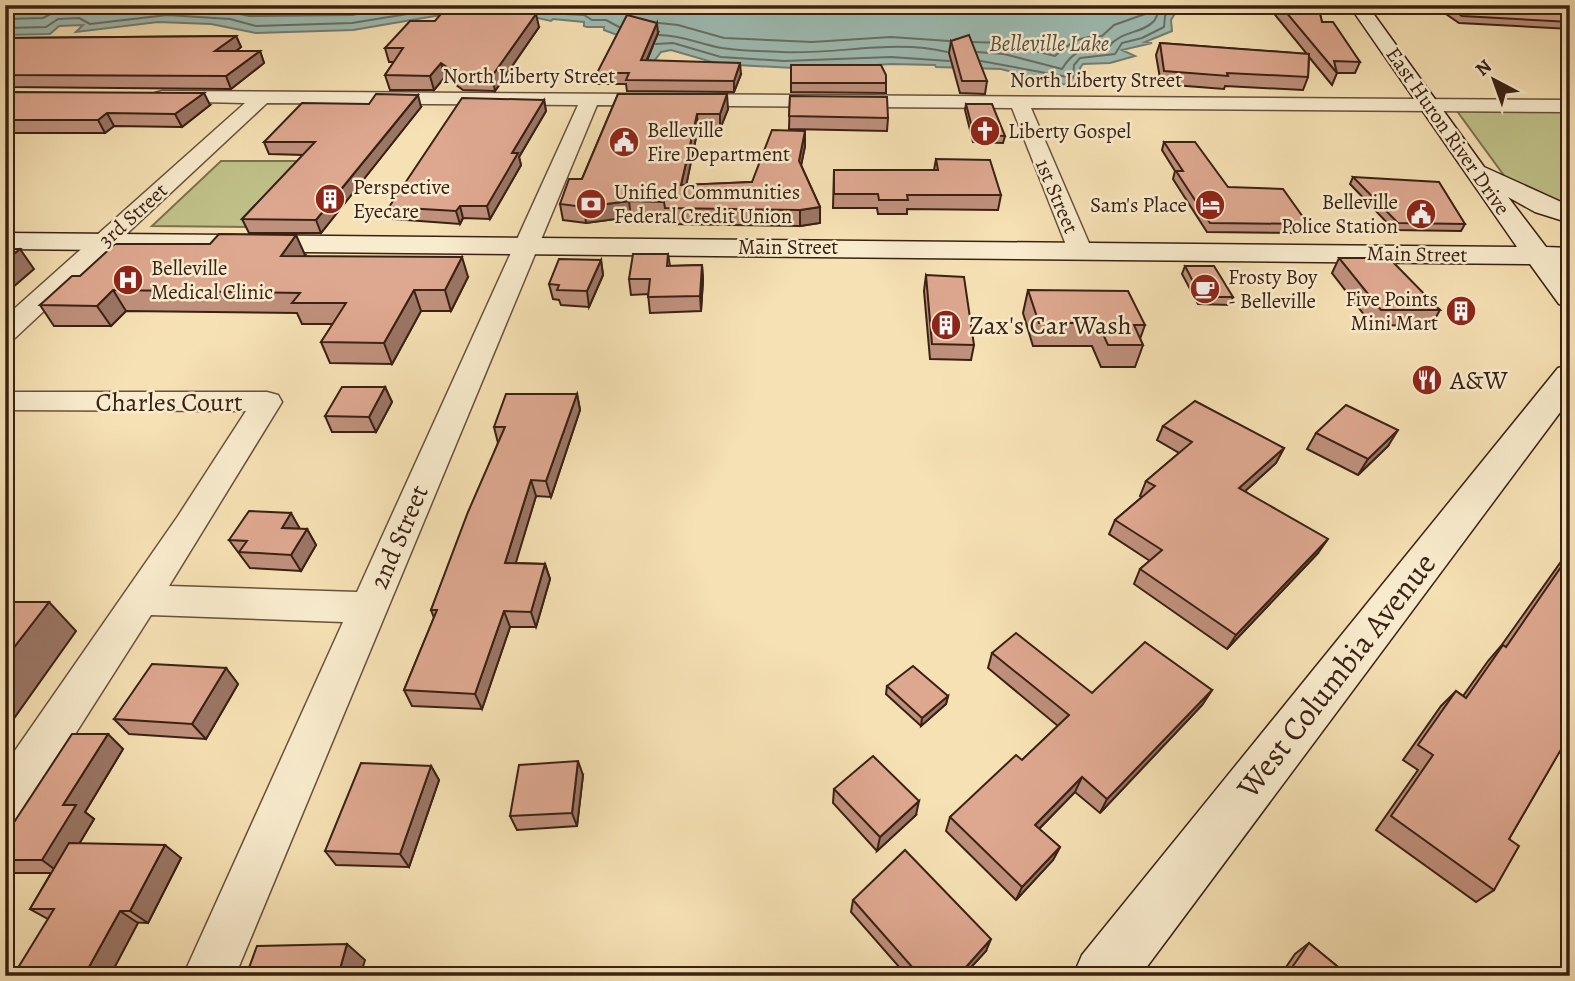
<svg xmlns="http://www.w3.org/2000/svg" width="1575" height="981" font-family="Alegreya,serif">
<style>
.green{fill:#c0c28a;stroke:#7c724f;stroke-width:2}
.water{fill:#9dbcb3;stroke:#757e73;stroke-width:2}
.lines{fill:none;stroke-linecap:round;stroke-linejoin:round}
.shore{stroke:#6b6e64;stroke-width:2}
.street-casing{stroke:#68513c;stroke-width:3}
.secondary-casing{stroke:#392114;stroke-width:3}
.street{fill:#f9ecce;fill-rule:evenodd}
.secondary{fill:#f9ecce;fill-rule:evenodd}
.wall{fill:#bf907c;stroke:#392114;stroke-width:2}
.shaded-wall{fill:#9b7665;stroke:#392114;stroke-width:2}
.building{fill:#dea890;stroke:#392114;stroke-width:2}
.labels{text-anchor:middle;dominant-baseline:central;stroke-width:5;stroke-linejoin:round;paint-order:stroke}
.far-street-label{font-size:21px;fill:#392114;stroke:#f9ecce}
.far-poi-label{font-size:21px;fill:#392114;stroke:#f9ecce;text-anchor:start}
.far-water-label{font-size:23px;font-style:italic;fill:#575044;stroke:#f9ecce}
.poi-label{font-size:26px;fill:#392114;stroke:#f9ecce;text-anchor:start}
.street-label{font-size:26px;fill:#392114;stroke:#f9ecce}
.near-street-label{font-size:32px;fill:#392114;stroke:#f9ecce}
</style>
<rect width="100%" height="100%" fill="#f6e1b4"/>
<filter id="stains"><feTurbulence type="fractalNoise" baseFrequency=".00286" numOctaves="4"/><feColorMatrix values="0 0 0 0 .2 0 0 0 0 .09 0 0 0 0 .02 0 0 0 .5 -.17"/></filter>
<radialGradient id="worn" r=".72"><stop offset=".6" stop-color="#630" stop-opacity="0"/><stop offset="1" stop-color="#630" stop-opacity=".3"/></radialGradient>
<g class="green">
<polygon points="1457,111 1570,111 1570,210 1508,181"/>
<polygon points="221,161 314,161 252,227 152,226"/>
</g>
<polygon class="water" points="5,5 1180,5 1171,20 1172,31 1145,42 1152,43 1122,50 1135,56 1110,63 1083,64 1080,68 1082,81 1074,85 1057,84 1001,69 936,67 935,65 891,64 812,69 719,64 671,50 661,52 652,64 646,64 641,44 604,30 604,27 587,27 584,26 584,22 553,19 551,21 488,7 353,30 256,33 211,24 158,22 76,32 83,25 59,26 50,34 5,35"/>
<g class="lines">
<g class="shore">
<polyline points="511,5 547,13 584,15 592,20 606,20 619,27"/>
<polyline points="5,19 43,18 58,10 81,9 93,14 150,6 212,8 249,16 352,15 405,5"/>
<polyline points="659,23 678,25 724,38 812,42 891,37 949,41"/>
<polyline points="5,28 46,27 58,19 79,18 90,24 167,15 230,19 256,26 352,23 444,8"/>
<path d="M659,35C681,35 700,44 722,48C741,51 762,51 781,52C835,55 894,39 947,52"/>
<path d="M973,42L1005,43L1055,56C1071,42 1080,36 1102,36L1114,25L1145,14L1149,5"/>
<polyline points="656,44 673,43 721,57 784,61 891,57 949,61"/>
<path d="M977,52L1004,54L1062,69C1074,49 1086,47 1108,47C1122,30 1142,34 1154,21C1157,17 1159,10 1161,5"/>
<polyline points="981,61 1073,78 1074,65 1080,58 1115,54 1122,43 1142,38 1164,27 1165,16 1171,5"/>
</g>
<g class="street-casing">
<polygon id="street" points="162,91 1570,100 1570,112 1031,108 1092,250 1089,255 1080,257 1071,255 1068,250 1012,108 597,105 235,976 183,976 343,622 151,615 21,819 5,825 5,765 178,516 246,411 5,410 5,392 267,392 278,395 282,402 169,586 357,592 578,105 267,103 15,338 5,340 5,317 245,103 155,101 153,97 155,93"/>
</g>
<g class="secondary-casing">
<g id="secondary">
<polygon points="1349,5 1367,5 1484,167 1570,206 1570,223 1535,212 1508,197 1546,247 1570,248 1570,264 1560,264 1570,278 1570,307 1559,304 1530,264 5,249 5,233 1517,247"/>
<polygon points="1570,365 1570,399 1140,976 1073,976 1082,955 1558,368"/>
</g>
</g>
<use href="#street" class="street"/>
<use href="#secondary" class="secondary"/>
</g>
<g class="wall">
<polygon points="1267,5 1318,5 1322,22 1360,62 1355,73 1337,73 1332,85 1309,57 1308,77 1303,90 1225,86 1224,89 1161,84 1156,55 1160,43 1307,54"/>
<polygon points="1408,5 1570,5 1570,29 1459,23 1440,10 1411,8"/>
<polygon points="483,13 539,27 495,91 463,90 445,77 434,90 390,90 385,75 394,62 389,62 385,48 435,21"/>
<polygon points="658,33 647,61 741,74 734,92 627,91 626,84 598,84 597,73"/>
<polygon points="236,36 241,47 236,51 260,51 264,63 231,89 5,87 5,38"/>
<polygon points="951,41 987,81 985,94 960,93 949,53"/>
<polygon points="791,65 886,83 886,93 791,92"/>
<polygon points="5,92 210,105 182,127 114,126 105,133 5,133"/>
<polygon points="618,94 728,109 720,129 698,128 686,185 752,182 805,131 805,146 801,165 820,207 820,223 800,226 666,224 666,218 631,217 586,223 563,220 560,204 582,179"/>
<polygon points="790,96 888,118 887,131 789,129"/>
<polygon points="544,100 546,111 519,157 521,165 490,219 463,218 460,224 393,219 389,207"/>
<polygon points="369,104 421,107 321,233 249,233 242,219 303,155 269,154 264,142"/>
<polygon points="966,104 1005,136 1003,143 973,142 965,110"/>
<polygon points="1164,142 1228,187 1308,224 1304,233 1207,232 1173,179 1175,171 1162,150"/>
<polygon points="936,159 1001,195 998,210 907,209 907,214 878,214 877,208 833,208 834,170 934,170"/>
<polygon points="1353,177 1465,224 1461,231 1394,230 1350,184"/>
<polygon points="668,254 670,266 702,265 703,280 701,311 650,313 648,294 631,295 629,279"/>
<polygon points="305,255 304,256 468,277 451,311 421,311 392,364 330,363 321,342 333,324 302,324 297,313 126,311 111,326 54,326 40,305 80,276"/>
<polygon points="1339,258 1440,310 1431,326 1372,325 1332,273"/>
<polygon points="601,260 603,275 589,307 561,305 559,300 553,299 549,284"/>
<polygon points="1185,266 1233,297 1230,305 1198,304 1182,274"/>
<polygon points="926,275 974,345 971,360 930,359 924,291"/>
<polygon points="1028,290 1145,325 1140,339 1143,345 1135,367 1101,367 1092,346 1033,346 1023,313"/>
<polygon points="385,387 392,402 376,432 332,432 325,416"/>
<polygon points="577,394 580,410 551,497 536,496 515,563 545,564 550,579 536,627 510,627 482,709 412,706 404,690 434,618 431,610 498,443 494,427"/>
<polygon points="1163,426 1284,448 1276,463 1245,491 1318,553 1227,649 1134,584 1140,569 1150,561 1109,534 1115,520 1142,497 1140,496 1146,481 1179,453 1157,440"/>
<polygon points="1316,433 1388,446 1358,475 1307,449"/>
<polygon points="300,529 307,529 316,545 301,571 250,568 229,540"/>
<polygon points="1570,549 1570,759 1559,752 1509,839 1494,890 1476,902 1376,830 1418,770 1403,760 1441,706 1456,691 1463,696 1488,661 1501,646"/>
<polygon points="992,653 1092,693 1212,690 1202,705 1100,813 1075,792 1039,829 1060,847 1053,860 1016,900 946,831 950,817 1022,760 1058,726 988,668"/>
<polygon points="226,668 238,684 206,739 129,734 114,719"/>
<polygon points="887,686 948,696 946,704 921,726 886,694"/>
<polygon points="123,749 85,812 94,819 79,844 181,858 148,923 48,919 30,909 51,873 10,873 5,870 5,836"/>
<polygon points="431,766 439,780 409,867 336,865 325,851"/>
<polygon points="583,775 577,826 517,830 510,816"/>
<polygon points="834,789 916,815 877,851 833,803"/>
<polygon points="853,900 986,951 963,976 907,976 851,912"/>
<polygon points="1309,943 1349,976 1280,976 1295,954"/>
</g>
<g class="shaded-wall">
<polygon points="536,14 539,27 495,91 492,76"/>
<polygon points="657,23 658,33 642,71 641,60"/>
<polygon points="236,36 241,47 221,63 215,51"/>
<polygon points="260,51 264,63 231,89 226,76"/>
<polygon points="441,63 445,77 434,90 430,76"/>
<polygon points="740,63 741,74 734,92 734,81"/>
<polygon points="204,93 210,105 182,127 175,114"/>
<polygon points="727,94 728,109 720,129 720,114"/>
<polygon points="418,95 421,107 321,233 316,220"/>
<polygon points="544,100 546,111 519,157 521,165 490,219 487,206 512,153"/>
<polygon points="107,113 114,126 105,133 98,120"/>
<polygon points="697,114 698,128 683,201 681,185"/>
<polygon points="805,131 805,146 799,176 799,161"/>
<polygon points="629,201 631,217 586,223 584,207"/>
<polygon points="460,206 463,218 460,224 456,211"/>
<polygon points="820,207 820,223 800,226 800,210"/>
<polygon points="296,235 305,255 290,276 281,256"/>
<polygon points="20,249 34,269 5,294 5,261"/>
<polygon points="462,257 468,277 451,311 445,290"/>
<polygon points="601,260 603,275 589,307 587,291"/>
<polygon points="702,265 703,280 701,311 700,296"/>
<polygon points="113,290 126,311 111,326 97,306"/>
<polygon points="414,290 421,311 392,364 384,343"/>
<polygon points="385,387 392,402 376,432 369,417"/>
<polygon points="577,394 580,410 551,497 546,481"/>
<polygon points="1398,430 1388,446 1358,475 1368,459"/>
<polygon points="1284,448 1276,463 1232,503 1239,488"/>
<polygon points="531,480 536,496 511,579 505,563"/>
<polygon points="291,513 300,529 282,528"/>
<polygon points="307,529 316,545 301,571 291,555"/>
<polygon points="1328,539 1318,553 1227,649 1236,635"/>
<polygon points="545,564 550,579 536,627 531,612"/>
<polygon points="49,602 76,631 5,731 5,659"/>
<polygon points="504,611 510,627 482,709 475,694"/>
<polygon points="226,668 238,684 206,739 192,724"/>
<polygon points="1212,690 1202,705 1100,813 1107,799"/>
<polygon points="948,696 946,704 921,726 922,718"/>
<polygon points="108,734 123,749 85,812 94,819 61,874 42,860 63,805"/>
<polygon points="578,761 583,775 577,826 572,813"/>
<polygon points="431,766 439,780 409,867 400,854"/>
<polygon points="1082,777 1075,792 1029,839 1035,825"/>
<polygon points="919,801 916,815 877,851 880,837"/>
<polygon points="165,845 181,858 148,923 130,911"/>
<polygon points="1060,847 1053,860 1016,900 1022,887"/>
<polygon points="120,911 138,923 110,976 84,976"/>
<polygon points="991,939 986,951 963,976 958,976"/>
<polygon points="347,944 365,960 360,976 338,976"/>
</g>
<g class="building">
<polygon points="1280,5 1318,5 1322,22 1333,22 1360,62 1334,61 1337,73"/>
<polygon points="1447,5 1570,5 1570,22 1462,16"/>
<polygon points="445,9 482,9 479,13 536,14 492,76 460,76 441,63 430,76 385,75 403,48 385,48 410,21 435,21"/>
<polygon points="627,15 657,23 641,60 740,63 734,81 626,80 629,73 597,73"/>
<polygon points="969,35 987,81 962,81 951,41"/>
<polygon points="236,36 215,51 260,51 226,76 5,75 5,38"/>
<polygon points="1160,43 1309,54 1308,77 1227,73 1228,76 1164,71"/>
<polygon points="791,65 881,65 886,75 886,83 791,83"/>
<polygon points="5,92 204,93 175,114 107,113 98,120 5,120"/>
<polygon points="376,94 418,95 316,220 242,219 315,142 264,142 302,103 369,104"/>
<polygon points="618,94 727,94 720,114 697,114 681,185 752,182 772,130 805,131 799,161 820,207 800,210 665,208 664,202 629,201 584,207 560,204 569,179 582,179"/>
<polygon points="790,96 887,97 888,118 789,116"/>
<polygon points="462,98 544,100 512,153 518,153 487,206 460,206 456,211 389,207"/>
<polygon points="966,104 992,104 1005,136 974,135"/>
<polygon points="1164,142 1195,142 1228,187 1283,189 1308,224 1210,223 1176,171 1183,171"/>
<polygon points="936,159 990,160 1001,195 907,195 908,200 879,200 878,194 834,194 834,170 938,170"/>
<polygon points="1353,177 1439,182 1465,224 1398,223"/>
<polygon points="219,234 296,235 281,256 462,257 445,290 414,290 384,343 321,342 346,303 292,303 300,293 113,290 97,306 40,305 72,276 80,276 115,244 210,244"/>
<polygon points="5,249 20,249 5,261"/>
<polygon points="633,254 668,254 667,266 702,265 700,296 648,297 650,279 629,279"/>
<polygon points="1339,258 1389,258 1440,310 1381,310"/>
<polygon points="559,259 601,260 587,291 557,290 559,285 549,284"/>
<polygon points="1185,266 1214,266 1233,297 1201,297"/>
<polygon points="926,275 964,277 974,345 932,344"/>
<polygon points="1028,290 1128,291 1145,325 1134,325 1143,345 1108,345 1098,323 1039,323"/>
<polygon points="342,387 385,387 369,417 325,416"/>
<polygon points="506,394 577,394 546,481 531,480 505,563 545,564 531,612 504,611 475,694 404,690 437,610 431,610 468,512 505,427 494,427"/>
<polygon points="1195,401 1284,448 1239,488 1328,539 1236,635 1140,569 1162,550 1115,520 1155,486 1146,481 1192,442 1163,426"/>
<polygon points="1346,405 1398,430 1368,459 1316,433"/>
<polygon points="249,511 291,513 282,528 307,529 291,555 239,552 247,541 229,540"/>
<polygon points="1570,554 1570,734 1509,839 1519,846 1494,890 1391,816 1433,755 1418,745 1456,691 1466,698 1503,645 1506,647"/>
<polygon points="5,602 49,602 5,659"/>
<polygon points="1016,633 1092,693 1145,642 1212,690 1107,799 1082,777 1035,825 1060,847 1022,887 950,817 1016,755 1022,760 1069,715 992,653"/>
<polygon points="152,664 226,668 192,724 114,719"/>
<polygon points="913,666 948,696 922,718 887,686"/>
<polygon points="72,734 108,734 63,805 76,805 42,860 5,860 5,836"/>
<polygon points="873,756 919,801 880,837 834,789"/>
<polygon points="578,761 572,813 510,816 519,765"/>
<polygon points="361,763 431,766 400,854 325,851"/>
<polygon points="69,843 165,845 130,911 120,911 84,976 13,976 54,909 30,909"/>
<polygon points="905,850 991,939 958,976 920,976 853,900"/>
<polygon points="1309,943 1349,976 1286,976"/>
<polygon points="347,944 338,976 246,976 257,946"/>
</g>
<defs>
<g id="church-disc" transform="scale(1.575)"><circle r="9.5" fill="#8f2418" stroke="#f9ecce"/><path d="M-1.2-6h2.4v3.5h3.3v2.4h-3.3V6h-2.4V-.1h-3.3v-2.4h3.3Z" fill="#fff"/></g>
<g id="civic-disc" transform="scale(1.575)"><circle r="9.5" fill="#8f2418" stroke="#f9ecce"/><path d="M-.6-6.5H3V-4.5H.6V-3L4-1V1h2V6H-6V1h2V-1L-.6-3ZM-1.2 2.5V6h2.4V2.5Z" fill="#fff"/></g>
<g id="building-disc" transform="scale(1.575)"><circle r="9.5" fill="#8f2418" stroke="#f9ecce"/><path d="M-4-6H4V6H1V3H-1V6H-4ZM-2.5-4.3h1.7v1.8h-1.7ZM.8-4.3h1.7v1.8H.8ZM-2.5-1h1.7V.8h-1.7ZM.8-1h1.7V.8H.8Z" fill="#fff"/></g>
<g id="bank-disc" transform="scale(1.575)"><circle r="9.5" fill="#8f2418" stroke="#f9ecce"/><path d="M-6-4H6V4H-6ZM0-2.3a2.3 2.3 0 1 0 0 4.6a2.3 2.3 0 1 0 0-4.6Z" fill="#fff"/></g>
<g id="hotel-disc" transform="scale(1.575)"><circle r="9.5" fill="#8f2418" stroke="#f9ecce"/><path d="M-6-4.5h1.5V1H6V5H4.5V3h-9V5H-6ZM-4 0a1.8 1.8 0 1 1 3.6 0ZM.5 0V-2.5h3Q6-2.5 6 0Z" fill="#fff"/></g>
<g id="hospital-disc" transform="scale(1.575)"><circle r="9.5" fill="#8f2418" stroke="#f9ecce"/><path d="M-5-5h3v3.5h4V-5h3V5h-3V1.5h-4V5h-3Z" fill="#fff"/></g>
<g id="cafe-disc" transform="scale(1.575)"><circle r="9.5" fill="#8f2418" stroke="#f9ecce"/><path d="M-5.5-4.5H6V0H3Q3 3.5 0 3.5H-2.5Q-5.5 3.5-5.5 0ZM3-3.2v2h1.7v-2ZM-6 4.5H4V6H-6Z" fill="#fff"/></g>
<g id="restaurant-disc" transform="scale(1.575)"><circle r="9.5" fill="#8f2418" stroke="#f9ecce"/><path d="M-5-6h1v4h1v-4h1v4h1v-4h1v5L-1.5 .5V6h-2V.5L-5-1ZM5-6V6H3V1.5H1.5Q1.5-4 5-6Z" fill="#fff"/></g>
</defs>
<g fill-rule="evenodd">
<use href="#church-disc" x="985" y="131"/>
<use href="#civic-disc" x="624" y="142"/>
<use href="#building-disc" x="330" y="199"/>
<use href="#bank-disc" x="591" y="204"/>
<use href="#hotel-disc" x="1210" y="205"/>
<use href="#civic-disc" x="1421" y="214"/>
<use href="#hospital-disc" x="128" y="280"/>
<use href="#cafe-disc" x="1205" y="289"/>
<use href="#building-disc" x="1461" y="311"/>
<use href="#building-disc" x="946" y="325"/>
<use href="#restaurant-disc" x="1427" y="380"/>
</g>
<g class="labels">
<g class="far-street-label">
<text x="529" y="76">North Liberty Street</text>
<text x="1096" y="80">North Liberty Street</text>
<text transform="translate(1448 131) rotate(55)">East Huron River Drive</text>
<text transform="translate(1057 196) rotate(67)">1st Street</text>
<text transform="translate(133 215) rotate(-42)">3rd Street</text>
<text x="788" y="247">Main Street</text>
<text transform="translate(1417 254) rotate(1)">Main Street</text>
</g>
<g class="far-poi-label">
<text x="647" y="130">Belleville<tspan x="647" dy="24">Fire Department</tspan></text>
<text x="1008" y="131">Liberty Gospel</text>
<text x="353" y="187">Perspective<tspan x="353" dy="24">Eyecare</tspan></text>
<text x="614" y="192">Unified Communities<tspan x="614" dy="24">Federal Credit Union</tspan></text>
<text x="1398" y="202" text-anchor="end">Belleville<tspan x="1398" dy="24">Police Station</tspan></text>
<text x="1187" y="205" text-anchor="end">Sam's Place</text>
<text x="151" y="268">Belleville<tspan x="151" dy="24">Medical Clinic</tspan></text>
<text x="1228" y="277">Frosty Boy<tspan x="1228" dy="24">- Belleville</tspan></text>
<text x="1438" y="299" text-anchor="end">Five Points<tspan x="1438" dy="24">Mini Mart</tspan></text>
</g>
<g class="far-water-label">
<text x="1049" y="43">Belleville Lake</text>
</g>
<g class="poi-label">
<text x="969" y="325">Zax's Car Wash</text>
<text x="1450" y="380">A&amp;W</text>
</g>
<g class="street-label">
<text x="169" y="402">Charles Court</text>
<text transform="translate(399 537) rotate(-67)">2nd Street</text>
</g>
<g class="near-street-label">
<text transform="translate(1336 675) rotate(-52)">West Columbia Avenue</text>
</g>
</g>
<rect width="1575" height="981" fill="none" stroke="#f6e1b4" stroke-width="28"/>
<rect x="7" y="7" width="1561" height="967" fill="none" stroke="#392114" stroke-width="3.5"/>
<rect x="14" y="14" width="1547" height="953" fill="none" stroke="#392114" stroke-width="2"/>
<g transform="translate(1494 80) rotate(319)" stroke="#f9ecce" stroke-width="5" paint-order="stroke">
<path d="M0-5L12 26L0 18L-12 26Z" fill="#392114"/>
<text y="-10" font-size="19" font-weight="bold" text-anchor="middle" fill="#392114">N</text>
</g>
<rect width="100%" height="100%" filter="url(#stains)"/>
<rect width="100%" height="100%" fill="url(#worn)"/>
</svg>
